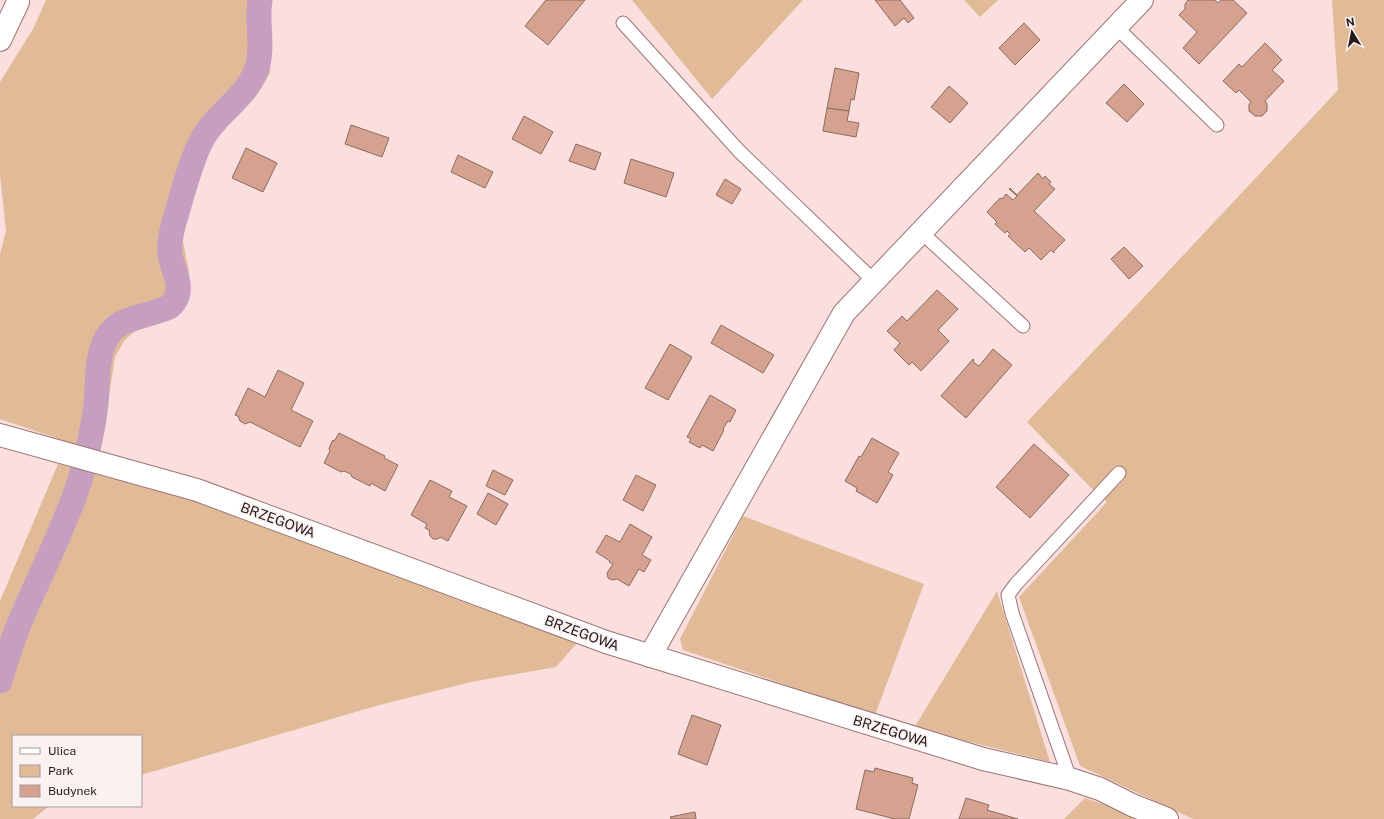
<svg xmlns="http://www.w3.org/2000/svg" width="1384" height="819" font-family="'Public Sans',sans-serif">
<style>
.green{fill:#e1bb97}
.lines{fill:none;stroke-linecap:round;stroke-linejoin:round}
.canal{stroke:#c69ec0;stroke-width:25}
.building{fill:#d4a28f;stroke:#8e6b5e}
.service-casing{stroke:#9c7475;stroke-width:15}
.minor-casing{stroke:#9c7475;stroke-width:24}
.service{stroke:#fff;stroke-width:13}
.minor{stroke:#fff;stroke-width:22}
.labels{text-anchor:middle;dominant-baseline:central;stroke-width:3.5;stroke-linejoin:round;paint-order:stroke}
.street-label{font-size:14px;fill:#281919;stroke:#faf1f1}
</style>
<rect width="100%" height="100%" fill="#fadfde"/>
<g class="green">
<polygon points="46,0 272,0 270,3 271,42 270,73 257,95 222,127 204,155 190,200 182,237 189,272 189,294 182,309 169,320 135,331 124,341 115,357 100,453 0,419 0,254 6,231 0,175 0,82 33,29"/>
<polygon points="632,0 803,0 712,99"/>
<polygon points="964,0 998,0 980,17"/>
<polygon points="1332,0 1384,0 1384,819 1193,819 1080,766 1019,597 1107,502 1090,487 1027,422 1338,90"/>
<polygon points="58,464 194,500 577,643 556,667 471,682 376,706 141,775 141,736 13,736 13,806 49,806 33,819 0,819 0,601"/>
<polygon points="743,516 924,584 875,715 683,650 680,639"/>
<polygon points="997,591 1050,762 914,728"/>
<polygon points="1085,798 1147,819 1064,819"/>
</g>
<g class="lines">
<path class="canal" d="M0,681C7,658 13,636 23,615C42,570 65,527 80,480C87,455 93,430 96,404C98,385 96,362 104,343C113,320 137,318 158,311C165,309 170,308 174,302C185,286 172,270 170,254C169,241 172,228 176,216C183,192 192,156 204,136C218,113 244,98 255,73C265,50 256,24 260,0"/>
</g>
<g class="building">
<polygon points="546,0 585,0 548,45 525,26"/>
<polygon points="875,0 900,0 914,18 908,23 904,18 895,26"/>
<polygon points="1188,0 1215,0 1218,3 1221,0 1233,0 1247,13 1199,64 1183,48 1197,32 1179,15 1185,9 1185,4"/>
<polygon points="1024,23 1040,40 1015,65 999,48"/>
<polygon points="1265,43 1282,60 1272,70 1284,81 1265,101 1267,104 1267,111 1262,116 1255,116 1249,111 1249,104 1251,102 1239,90 1236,93 1223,81 1239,64 1242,67"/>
<polygon points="835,68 859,73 854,100 851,99 849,111 827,108"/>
<polygon points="1124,84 1144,104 1127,122 1106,103"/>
<polygon points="949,86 968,103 950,123 931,107"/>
<polygon points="827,108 849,111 847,121 859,123 856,137 823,131"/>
<polygon points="524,116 553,132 541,154 512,139"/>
<polygon points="351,125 389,138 382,157 345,144"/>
<polygon points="576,144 601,153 595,170 569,161"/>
<polygon points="246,148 277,163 263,192 232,178"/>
<polygon points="458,155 493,172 485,188 451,172"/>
<polygon points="631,159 674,173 666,197 624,183"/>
<polygon points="1038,173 1043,179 1045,176 1051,182 1049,184 1055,189 1034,211 1065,240 1054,251 1054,253 1051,250 1041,260 1029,248 1025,252 1008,236 1010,234 1007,231 1005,233 995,224 997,222 987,212 1000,198 1002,199 1006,194 1013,200 1017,196 1009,189 1010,188 1017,195"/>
<polygon points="725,179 741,189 732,204 716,195"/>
<polygon points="1124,247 1143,266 1129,279 1111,259"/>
<polygon points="937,290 958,309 938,330 949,341 921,371 912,362 909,365 894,350 900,343 887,331 902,316 907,321"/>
<polygon points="721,325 774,355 763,373 711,343"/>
<polygon points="670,344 692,357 668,400 645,388"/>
<polygon points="993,349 1012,365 966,418 941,396 973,359 974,360 973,362 979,366"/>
<polygon points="278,370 304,383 291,410 313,421 300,447 250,422 245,424 240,421 238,416 235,415 248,388 265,397"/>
<polygon points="710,395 736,410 730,422 728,421 723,429 724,430 713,451 702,445 700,448 689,442 691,439 687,437"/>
<polygon points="339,433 385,456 384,458 398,465 385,491 371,483 370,486 352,477 351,474 344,471 341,472 324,463 330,451 329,449 332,441 335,440"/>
<polygon points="872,438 899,453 888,472 893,475 877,503 856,491 857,488 845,481 859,456 861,457"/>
<polygon points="1034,444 1069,475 1030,518 996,487"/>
<polygon points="493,470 513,480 505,495 486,486"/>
<polygon points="636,475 656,485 643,511 623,500"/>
<polygon points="430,480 452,491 449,497 467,506 448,541 440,537 438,539 433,539 430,536 429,530 425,528 427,524 411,515"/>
<polygon points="488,493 508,504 496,525 477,514"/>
<polygon points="630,524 652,537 642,555 651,560 644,572 639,569 629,586 617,579 612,580 608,578 607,573 613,564 609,562 610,561 596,552 606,535 620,542"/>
<polygon points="692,715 721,725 707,765 678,754"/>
<polygon points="875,768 913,778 912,783 918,785 909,819 895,819 856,809 865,770 874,772"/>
<polygon points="966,798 989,805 987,810 1018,819 959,819"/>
<polygon points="695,812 696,819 671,819 670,817"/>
</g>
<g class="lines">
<g class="service-casing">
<g id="service">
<polyline points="623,23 739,151 874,281"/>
<polyline points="1116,27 1217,125"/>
<polyline points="921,232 1023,326"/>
<polyline points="1070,779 1012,613 1008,595 1016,584 1119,473"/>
</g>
</g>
<g class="minor-casing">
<g id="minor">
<polyline points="0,40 18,2"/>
<polyline points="0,435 197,490 606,642 983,759 1070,779 1100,789 1132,805 1167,819"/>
<polyline points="650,656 844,313 1142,0"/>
</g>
</g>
<use href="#service" class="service"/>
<use href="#minor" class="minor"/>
</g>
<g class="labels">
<g class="street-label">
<text transform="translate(278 520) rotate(20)">BRZEGOWA</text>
<text transform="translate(582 633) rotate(20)">BRZEGOWA</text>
<text transform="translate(891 731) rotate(17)">BRZEGOWA</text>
</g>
</g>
<rect x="12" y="735" width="130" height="72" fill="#faf1f1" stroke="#a69b9b"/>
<rect x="20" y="748" width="20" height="6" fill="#ffffff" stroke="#a69b9b"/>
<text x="48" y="755" font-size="12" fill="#281919">Ulica</text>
<rect x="20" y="765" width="20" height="12" fill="#e1bb97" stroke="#a69b9b"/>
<text x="48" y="775" font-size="12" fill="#281919">Park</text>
<rect x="20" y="785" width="20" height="12" fill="#d4a28f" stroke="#a69b9b"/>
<text x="48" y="795" font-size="12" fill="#281919">Budynek</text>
<g transform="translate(1352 32) rotate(350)" stroke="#faf1f1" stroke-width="3" paint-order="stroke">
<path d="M0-3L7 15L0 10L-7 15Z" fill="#281919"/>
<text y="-6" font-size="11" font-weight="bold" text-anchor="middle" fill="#281919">N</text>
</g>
</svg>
